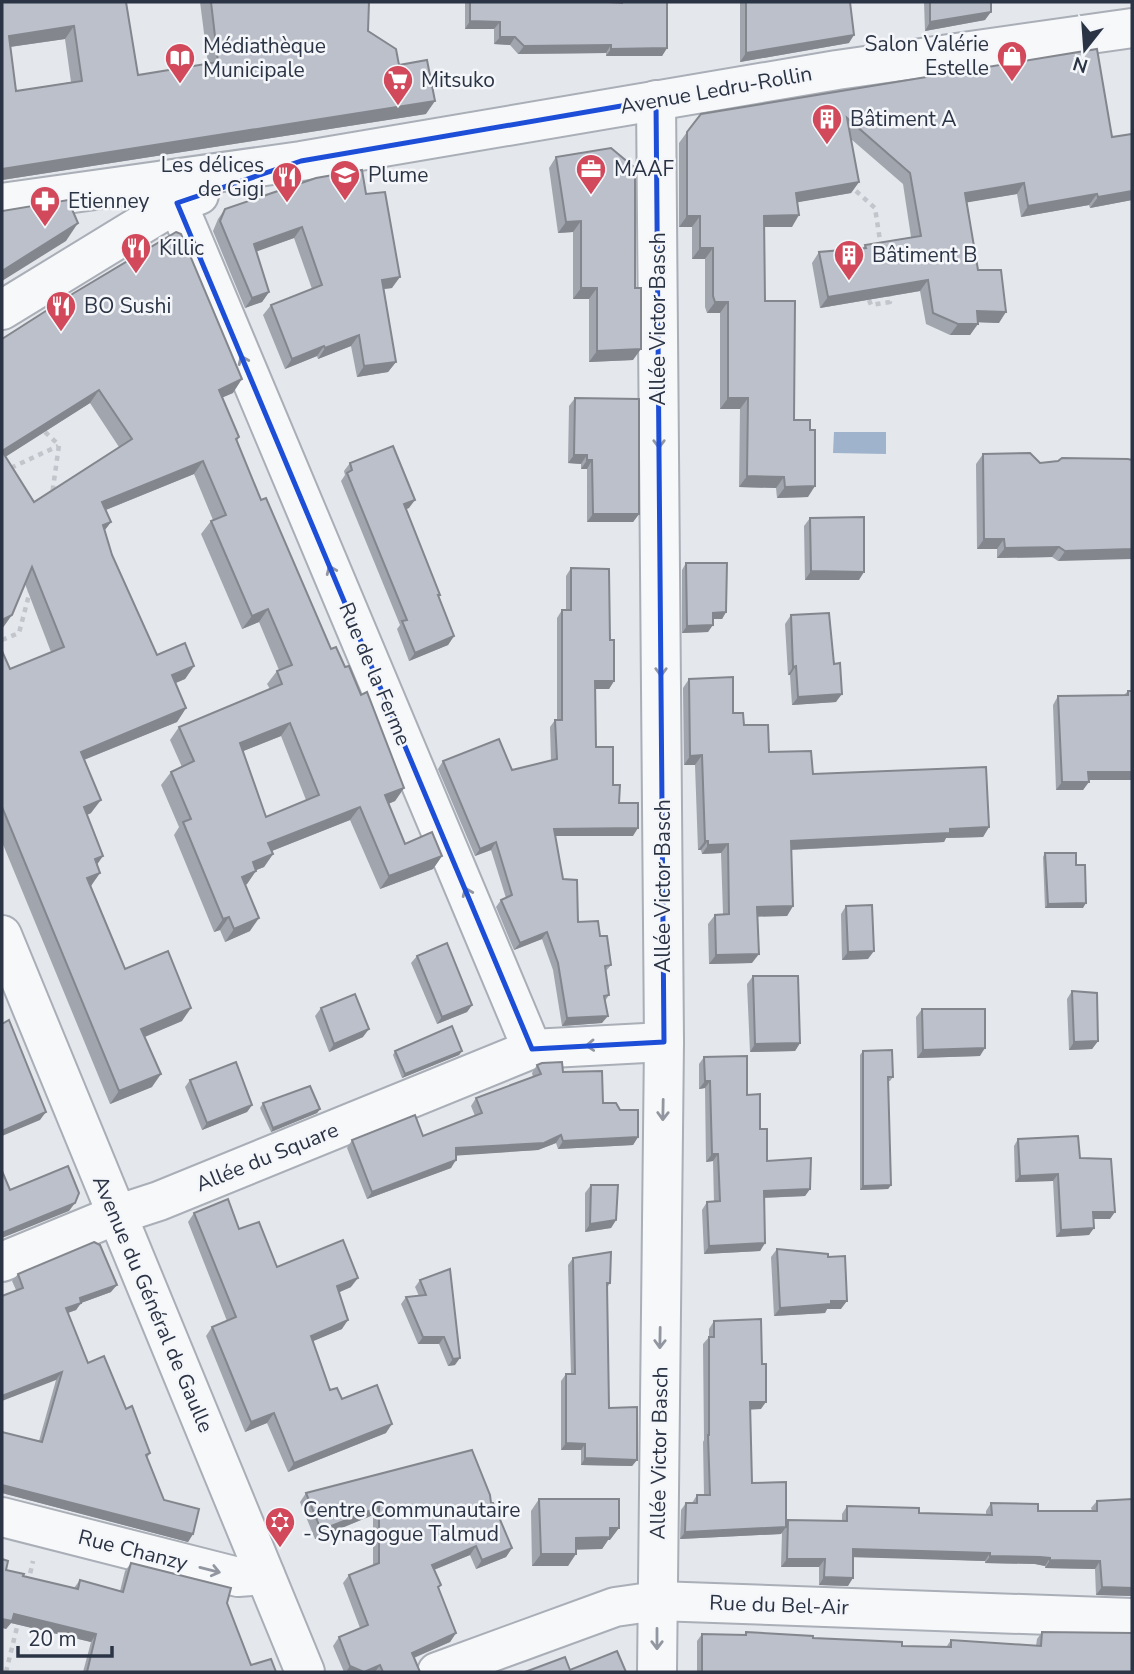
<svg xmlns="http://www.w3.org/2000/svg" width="1134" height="1674" font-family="'Nunito Sans',sans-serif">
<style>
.water{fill:#9fb4cc}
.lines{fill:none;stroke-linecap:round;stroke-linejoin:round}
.minor-casing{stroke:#a9aeb7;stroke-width:42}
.path{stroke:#c2c5cb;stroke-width:4.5;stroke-dasharray:5 5;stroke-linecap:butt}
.minor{stroke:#f7f8fa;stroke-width:38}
.wall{fill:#a1a5ae;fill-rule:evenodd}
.shaded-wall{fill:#83868d}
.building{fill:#bbc0ca;stroke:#83868d;stroke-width:2;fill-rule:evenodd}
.oneway{stroke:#9196a0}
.marked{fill:none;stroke:#1d4ed8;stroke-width:5;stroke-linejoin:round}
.labels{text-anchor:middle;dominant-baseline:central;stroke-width:5;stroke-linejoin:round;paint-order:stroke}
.poi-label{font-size:21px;fill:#2b3445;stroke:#f4f6f9;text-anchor:start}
.street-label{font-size:21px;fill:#2b3445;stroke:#f4f6f9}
</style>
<rect width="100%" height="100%" fill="#e4e7ec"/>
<polygon class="water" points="834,432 886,432 886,454 833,453"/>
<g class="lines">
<g class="minor-casing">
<g id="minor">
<polyline points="656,100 664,1042 657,1672"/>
<polyline points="164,180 177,203 189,231 532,1049 664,1042"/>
<polyline points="2,203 301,161 837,70 1132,28"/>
<polyline points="2,310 177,203 199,195"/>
<polyline points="2,935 305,1672"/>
<polyline points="2,1262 116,1215 159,1201 532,1049"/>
<polyline points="2,1517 238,1577 265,1575"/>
<polyline points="437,1672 615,1607 657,1601 1132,1618"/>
</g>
</g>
<g class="path">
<polyline points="856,191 875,208 881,247"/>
<polyline points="869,300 871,305 890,302 889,293"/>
<polyline points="45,432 59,445 52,495"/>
<polyline points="2,472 58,446"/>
<polyline points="2,640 19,633 30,591"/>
<polyline points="28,1583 33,1561"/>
<polyline points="6,1672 19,1619"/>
</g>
<use href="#minor" class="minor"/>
</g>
<g class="wall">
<path d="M2,2H126L138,75L208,64L200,2H369L368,31L399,65L426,114L2,180ZM65,39L71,82L16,91L10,47Z"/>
<polygon points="465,2 608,2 617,3 617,2 667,2 667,48 662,56 606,56 606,53 518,54 510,45 494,44 494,29 465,29"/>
<polygon points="740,2 850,2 849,43 740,62"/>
<polygon points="924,2 991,2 985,20 925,31"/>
<polygon points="1097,49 1112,137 1132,200 1090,208 1089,205 1021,217 1017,194 967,202 978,270 999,323 978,322 970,335 950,335 926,324 920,291 820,308 812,263 819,252 863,249 865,245 911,237 903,184 851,139 859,182 851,193 797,202 792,227 764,227 765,301 794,420 808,497 777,498 776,488 739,487 740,409 720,409 720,313 707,313 705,307 705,259 692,259 692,227 679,227 679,143 687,132"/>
<polygon points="556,157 633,360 589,362 589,299 573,299 573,232 558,233 549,168"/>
<polygon points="366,194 392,288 384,289 396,362 388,372 357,377 351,346 318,359 317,356 285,369 263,315 271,305 312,289 294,238 256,251 269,292 262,302 245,308 213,231 218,219 225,209"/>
<path d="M2,339L233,393L222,397L239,437L237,441L261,500L331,649L345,667L361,695L404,788L395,801L388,804L405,844L442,856L433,869L380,889L350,820L272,851L273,854L264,867L256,870L247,884L245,885L250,931L225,942L220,930L214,932L174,835L179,827L161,785L171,772L182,767L170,740L179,727L270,689L267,684L277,671L279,670L259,622L242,629L217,571L201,534L211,521L213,520L194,474L106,510L111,522L104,531L112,555L157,655L194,666L185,679L176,683L186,708L177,722L84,760L91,813L87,815L97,865L91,886L125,969L182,1021L145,1037L152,1087L110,1104L2,842V651L10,669L51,652L25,584L2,629ZM90,403L119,447L34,502L5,457ZM281,736L306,800L266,817L243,751Z"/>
<polygon points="575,398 639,514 633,522 587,522 587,469 581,469 581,464 568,463 569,406"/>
<polygon points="983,454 1040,463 1132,460 1058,561 1052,557 997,558 997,549 977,549 976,464"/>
<polygon points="350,463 409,508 406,509 454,636 448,645 409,661 397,629 400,625 341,481 345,475 344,471"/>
<polygon points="810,518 859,580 805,580 804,526"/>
<polygon points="686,563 726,612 722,619 713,619 708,632 682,633 682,570"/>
<polygon points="571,568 610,640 614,681 609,689 595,689 596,747 613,785 633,836 555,836 563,879 578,922 600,936 611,965 606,971 609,995 605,1001 602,1023 562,1026 553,970 542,939 514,950 496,907 501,900 506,898 491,850 475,856 438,769 443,761 512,770 551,760 550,727 555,720 557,720 557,618 562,610 566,610 566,576"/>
<polygon points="791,615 836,702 792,705 790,675 788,675 785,624"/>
<polygon points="689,679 733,713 769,752 813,774 989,827 983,837 946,838 944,842 791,850 793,906 787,916 757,916 752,963 709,964 708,924 715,915 723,914 721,853 702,854 701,850 698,850 695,765 684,765 683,688"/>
<polygon points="1128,691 1132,691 1089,780 1083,790 1056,790 1053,705 1058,696 1124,695"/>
<polygon points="1045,853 1076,865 1083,908 1045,908 1043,857"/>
<polygon points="846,906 868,959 842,960 841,914"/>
<polygon points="417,956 472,1005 467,1012 437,1024 411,963"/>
<polygon points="753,976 800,1043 795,1051 750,1052 747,984"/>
<polygon points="1072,991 1098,1041 1092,1049 1069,1050 1067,999"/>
<polygon points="321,1008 363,1037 329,1052 315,1016"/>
<polygon points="922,1009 980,1056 917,1058 916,1017"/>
<polygon points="395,1051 462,1051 459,1055 402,1078 393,1055"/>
<polygon points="863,1051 893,1077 890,1081 888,1081 891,1185 888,1189 860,1190 860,1055"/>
<polygon points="704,1057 747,1095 760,1129 767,1161 810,1189 805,1196 764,1198 765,1243 760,1251 704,1254 702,1210 707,1202 714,1202 713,1161 706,1162 705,1088 699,1089 699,1064"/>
<polygon points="537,1065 563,1072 603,1103 638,1137 633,1145 558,1149 556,1143 538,1150 456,1155 451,1168 367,1199 347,1148 352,1140 423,1136 475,1116 471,1106 476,1098 533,1077 532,1073"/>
<polygon points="190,1080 252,1105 247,1112 202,1130 185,1087"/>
<polygon points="263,1103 320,1109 317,1113 271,1132 260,1108"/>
<polygon points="1018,1139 1080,1158 1110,1219 1094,1219 1089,1235 1056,1237 1053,1181 1015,1182 1014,1146"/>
<polygon points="591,1185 616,1220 611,1228 585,1232 585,1193"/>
<polygon points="194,1213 239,1229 277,1267 351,1287 339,1292 342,1329 313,1341 330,1390 386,1433 288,1472 267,1423 245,1432 206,1336 212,1327 227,1321 188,1222"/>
<polygon points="777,1249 841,1309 827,1309 825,1313 774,1316 771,1257"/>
<polygon points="573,1258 610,1283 607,1288 609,1408 637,1460 632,1466 581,1465 581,1450 561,1450 561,1381 566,1374 571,1374 568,1265"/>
<polygon points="450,1269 455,1365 448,1366 439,1344 418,1344 401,1304 406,1297 419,1296 415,1287 420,1280"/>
<polygon points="18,1274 111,1292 81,1303 76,1310 68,1313 88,1363 126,1409 150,1453 147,1458 164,1500 193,1534 188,1542 2,1493 2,1432 39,1441 56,1380 12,1281"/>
<polygon points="714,1321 761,1409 750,1409 752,1483 786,1523 788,1520 842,1521 842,1514 847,1506 919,1513 986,1515 986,1511 991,1503 1038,1511 1092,1511 1091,1508 1097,1501 1132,1596 1096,1595 1095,1569 1045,1568 1045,1566 1035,1564 985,1563 985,1561 912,1558 853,1557 848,1586 819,1585 819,1567 781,1567 782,1532 781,1534 680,1539 681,1510 686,1503 692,1503 697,1495 704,1495 703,1442 704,1440 703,1344 709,1337 709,1329"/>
<polygon points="306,1493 491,1503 512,1548 506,1557 476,1569 470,1555 434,1570 438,1589 456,1633 450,1642 414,1658 420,1672 344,1672 333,1646 339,1637 360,1628 343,1583 349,1575 373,1565 373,1515 315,1539 300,1502"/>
<polygon points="539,1499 610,1540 608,1540 602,1549 576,1549 568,1566 532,1566 531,1511"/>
<polygon points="131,1563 227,1603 251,1665 276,1672 83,1672 91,1642 11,1623 6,1629 6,1570 23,1576 74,1588 80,1580 120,1591 125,1571"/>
<polygon points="746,1632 902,1646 947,1646 951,1640 1036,1646 1037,1639 1042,1632 1132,1672 697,1672 697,1641 702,1634 744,1635"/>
</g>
<g class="shaded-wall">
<polygon points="991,12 985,20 925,31 930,22"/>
<polygon points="470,21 500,22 494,29 465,29"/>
<polygon points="74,26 65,39 2,48 9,36"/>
<polygon points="854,35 849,43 740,62 746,53"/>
<polygon points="500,37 515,37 510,45 494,44"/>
<polygon points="611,45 606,53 518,54 524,46"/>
<polygon points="667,48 662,56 606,56 611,49"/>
<polygon points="435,101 426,114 2,180 2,169"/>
<polygon points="859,182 851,193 788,204 796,193"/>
<polygon points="1024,183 1017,194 958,204 965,193"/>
<polygon points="1132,191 1132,200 1090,208 1098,197"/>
<polygon points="1097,194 1089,205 1021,217 1028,206"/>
<polygon points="799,215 792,227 756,227 764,216"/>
<polygon points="687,216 700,216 692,227 679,227"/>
<polygon points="581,221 573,232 558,233 566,222"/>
<polygon points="78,223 66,241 2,281 2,271"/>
<polygon points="302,227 294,238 247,255 254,244"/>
<polygon points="700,248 713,248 705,259 692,259"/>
<polygon points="400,277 392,288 375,290 382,280"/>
<polygon points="928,280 920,291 820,308 828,297"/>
<polygon points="581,288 597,288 589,299 573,299"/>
<polygon points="269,292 262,302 245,308 252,298"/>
<polygon points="715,302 728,302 720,313 707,313"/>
<polygon points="977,311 1006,312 999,323 970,322"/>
<polygon points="958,324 978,324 970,335 950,335"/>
<polygon points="359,335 351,346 318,359 325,348"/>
<polygon points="324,346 317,356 285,369 292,359"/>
<polygon points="641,349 633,360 589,362 597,351"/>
<polygon points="396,362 388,372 357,377 364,366"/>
<polygon points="242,379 233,393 210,403 219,390"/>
<polygon points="99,390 90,403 2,459 2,451"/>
<polygon points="728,398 748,398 740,409 720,409"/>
<polygon points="574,455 587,455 581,464 568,463"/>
<polygon points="587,460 592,460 587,469 581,469"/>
<polygon points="203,461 194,474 93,515 102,502"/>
<polygon points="747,476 784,477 776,488 739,487"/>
<polygon points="815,486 808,497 777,498 785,487"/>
<polygon points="415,500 409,508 399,512 404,504"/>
<polygon points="593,514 639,514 633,522 587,522"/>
<polygon points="111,522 101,535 103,525"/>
<polygon points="984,539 1004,539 997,549 977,549"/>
<polygon points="1059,547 1052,557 997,558 1005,548"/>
<polygon points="1132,549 1132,559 1058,561 1065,551"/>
<polygon points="811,571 864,572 859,580 805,580"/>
<polygon points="268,609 259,622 242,629 252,616"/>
<polygon points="726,612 722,619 708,619 713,613"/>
<polygon points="12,615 2,629 2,620"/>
<polygon points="713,625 708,632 682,633 687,626"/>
<polygon points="454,636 448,645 409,661 415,653"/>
<polygon points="194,666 185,679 163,688 172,675"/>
<polygon points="796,666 790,675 788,675 793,667"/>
<polygon points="595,681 614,681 609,689 590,689"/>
<polygon points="842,694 836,702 792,705 798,697"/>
<polygon points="186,708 177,722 71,765 81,752"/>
<polygon points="290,723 281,736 231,756 240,743"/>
<polygon points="702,755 695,765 684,765 690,756"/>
<polygon points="1088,772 1132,772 1132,780 1083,780"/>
<polygon points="1062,782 1089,782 1083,790 1056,790"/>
<polygon points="404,788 395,801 376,809 385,795"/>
<polygon points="101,800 91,813 74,821 84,807"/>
<polygon points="360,807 350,820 259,856 268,843"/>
<polygon points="989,827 983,837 946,838 944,842 784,850 791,841"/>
<polygon points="638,828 633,836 549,836 554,829"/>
<polygon points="705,841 708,841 701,850 698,850"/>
<polygon points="496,842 491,850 475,856 480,849"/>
<polygon points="728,844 721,853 702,854 708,845"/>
<polygon points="273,854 264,867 244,875 253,862"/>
<polygon points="103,856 94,869 95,859"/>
<polygon points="442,856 433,869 380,889 389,876"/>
<polygon points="256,871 247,884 233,890 242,877"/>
<polygon points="100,873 91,886 87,878"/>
<polygon points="1086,903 1083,908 1045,908 1048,904"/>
<polygon points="793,906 787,916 750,917 757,907"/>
<polygon points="229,917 220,930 214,932 223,919"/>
<polygon points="259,918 250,931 225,942 234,929"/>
<polygon points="547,932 542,939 514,950 520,943"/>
<polygon points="874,951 868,959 842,960 848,952"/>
<polygon points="759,954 752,963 709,964 716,955"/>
<polygon points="472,1005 467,1012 437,1024 442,1017"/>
<polygon points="191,1008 182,1021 132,1042 141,1029"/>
<polygon points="608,1016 602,1023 562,1026 567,1018"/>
<polygon points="369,1029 363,1037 329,1052 334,1044"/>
<polygon points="1098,1041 1092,1049 1069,1050 1074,1042"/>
<polygon points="800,1043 795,1051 750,1052 755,1044"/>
<polygon points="985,1048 980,1056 917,1058 923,1050"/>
<polygon points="462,1051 459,1055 402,1078 405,1074"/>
<polygon points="161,1074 152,1087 110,1104 119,1091"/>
<polygon points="705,1081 710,1081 705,1088 699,1089"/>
<polygon points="252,1105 247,1112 202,1130 207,1123"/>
<polygon points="320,1109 317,1113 271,1132 273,1128"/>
<polygon points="46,1112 40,1120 2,1136 2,1131"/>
<polygon points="561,1135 556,1143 538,1150 451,1156 456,1148"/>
<polygon points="638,1137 633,1145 558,1149 563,1141"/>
<polygon points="712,1154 718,1154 713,1161 706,1162"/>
<polygon points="456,1160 451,1168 367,1199 372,1192"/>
<polygon points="1058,1174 1053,1181 1015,1182 1020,1176"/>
<polygon points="891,1185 888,1189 860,1190 863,1186"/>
<polygon points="810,1189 805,1196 758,1198 764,1191"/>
<polygon points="75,1203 69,1211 2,1238 2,1233"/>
<polygon points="1093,1212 1115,1212 1110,1219 1089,1219"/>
<polygon points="616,1220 611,1228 585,1232 590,1224"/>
<polygon points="1094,1228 1089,1235 1056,1237 1061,1230"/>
<polygon points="765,1243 760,1251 704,1254 709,1246"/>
<polygon points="358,1278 351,1287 331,1296 337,1286"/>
<polygon points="117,1285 111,1292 81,1303 76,1310 61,1315 66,1308 80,1298"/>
<polygon points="831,1301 847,1301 841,1309 827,1309 825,1313 774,1316 780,1308"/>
<polygon points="348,1320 342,1329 304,1345 311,1336"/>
<polygon points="423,1337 444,1337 439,1344 418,1344"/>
<polygon points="460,1358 455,1365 448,1366 453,1359"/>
<polygon points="62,1372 56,1380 2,1401 2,1396"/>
<polygon points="750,1402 766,1402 761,1409 745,1410"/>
<polygon points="274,1413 267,1423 245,1432 251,1422"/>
<polygon points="392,1424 386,1433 288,1472 294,1463"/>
<polygon points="566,1443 585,1444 581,1450 561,1450"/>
<polygon points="585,1458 637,1460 632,1466 581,1465"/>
<polygon points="2,1485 193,1534 188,1542 2,1493"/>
<polygon points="379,1507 373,1515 315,1539 321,1530"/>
<polygon points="786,1527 781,1534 680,1539 685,1532"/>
<polygon points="610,1528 619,1528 610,1540 608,1540 602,1549 567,1550 576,1538"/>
<polygon points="476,1546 470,1555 426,1573 432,1565"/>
<polygon points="512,1548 506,1557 476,1569 482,1560"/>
<polygon points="853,1549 918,1550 990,1553 985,1561 848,1557"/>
<polygon points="541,1554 576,1554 568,1566 532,1566"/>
<polygon points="990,1556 1040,1557 1050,1558 1045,1566 1035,1564 985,1563"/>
<polygon points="787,1559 825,1559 819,1567 781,1567"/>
<polygon points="1050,1560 1100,1561 1095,1569 1045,1568"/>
<polygon points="824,1577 853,1578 848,1586 819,1585"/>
<polygon points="1102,1587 1132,1588 1132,1596 1096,1595"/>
<polygon points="14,1614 96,1634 91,1642 11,1623 6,1629 2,1628 2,1619"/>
<polygon points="456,1633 450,1642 406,1661 412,1653"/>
<polygon points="380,1665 375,1672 346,1672 350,1666"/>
</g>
<g class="building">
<path d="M2,2H126L138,75L218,62L211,2H369L368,31L396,49L399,65L427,60L435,101L2,169ZM74,26L82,81L16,91L9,36Z"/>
<polygon points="470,2 608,2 622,3 622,2 667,2 667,48 611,49 611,45 524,46 515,37 500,37 500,22 470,21"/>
<polygon points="746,2 850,2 854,35 746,53"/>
<polygon points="930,2 991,2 991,12 930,22"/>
<polygon points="1097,49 1112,137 1132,134 1132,191 1098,197 1097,194 1028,206 1024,183 965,193 978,270 1001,270 1006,312 977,311 978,324 958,324 933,313 928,280 828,297 819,252 866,248 865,245 921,236 910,173 847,118 859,182 796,193 799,215 764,216 765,301 795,301 794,420 810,420 810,430 815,430 815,486 785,487 784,477 747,476 748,398 728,398 728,302 715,302 713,296 713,248 700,248 700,216 687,216 687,132 701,114"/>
<polygon points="611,148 635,168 635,288 641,288 641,349 597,351 597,288 581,288 581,221 566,222 556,157"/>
<polygon points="362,170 366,194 385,192 400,277 382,280 396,362 364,366 359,335 325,348 324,346 292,359 271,305 322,285 302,227 254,244 269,292 252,298 220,221 225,209 316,178"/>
<polygon points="68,200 78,223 2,271 2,211"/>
<path d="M176,232L181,234L242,379L219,390L239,437L236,439L261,500L266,498L331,649L336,647L345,667L349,666L361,695L367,692L404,788L385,795L405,844L432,832L442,856L389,876L360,807L268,843L273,854L253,862L256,871L242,877L259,918L234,929L229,917L223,919L183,822L191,819L171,772L194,761L179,727L282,684L277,671L292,665L268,609L252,616L227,558L211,521L226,515L203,461L102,502L111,522L103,525L112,555L157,655L185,643L194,666L172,675L186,708L81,752L101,800L84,807L103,856L95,859L100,873L87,878L125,969L168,951L191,1008L141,1029L161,1074L119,1091L2,807V651L10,669L64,647L32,567L12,615L2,620V339L74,293ZM99,390L132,439L34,502L2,451ZM290,723L319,795L266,817L240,743Z"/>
<polygon points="575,398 639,399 639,514 593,514 592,460 587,460 587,455 574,455"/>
<polygon points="393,446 415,500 404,504 440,595 438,595 454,636 415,653 402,621 407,620 347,473 352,470 350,463"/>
<polygon points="1030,453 1040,463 1058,461 1062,458 1128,459 1132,460 1132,549 1065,551 1059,547 1005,548 1004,539 984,539 983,454"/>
<polygon points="864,517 864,572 811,571 810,518"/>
<polygon points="686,563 727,563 726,612 713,613 713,625 687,626"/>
<polygon points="571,568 609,569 610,640 614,640 614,681 595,681 596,747 613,747 613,785 620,785 619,803 638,803 638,828 554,829 563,879 577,880 578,922 598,921 600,936 607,936 611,965 605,966 609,995 604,996 608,1016 567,1018 558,963 547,932 520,943 501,900 512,895 496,842 480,849 443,761 499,739 512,770 557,759 555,720 562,720 562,610 571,610"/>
<polygon points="829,613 834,664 840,663 842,694 798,697 796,666 793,667 791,615"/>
<polygon points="733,677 733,713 743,713 744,725 768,725 769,752 811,751 813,774 986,767 989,827 950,829 950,833 791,841 793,906 757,907 759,954 716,955 715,915 729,914 728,844 708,845 708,841 705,841 702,755 690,756 689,679"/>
<polygon points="1128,691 1132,691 1132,772 1088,772 1089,782 1062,782 1058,696 1128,695"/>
<polygon points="1045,853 1076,853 1076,865 1085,865 1086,903 1048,904"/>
<polygon points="872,905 874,951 848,952 846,906"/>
<polygon points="447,943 472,1005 442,1017 417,956"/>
<polygon points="753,976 798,976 800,1043 755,1044"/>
<polygon points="1072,991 1097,993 1098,1041 1074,1042"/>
<polygon points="355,994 369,1029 334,1044 321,1008"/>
<polygon points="922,1009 985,1009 985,1048 923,1050"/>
<polygon points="9,1020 46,1112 2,1131 2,1024"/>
<polygon points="452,1026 462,1051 405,1074 395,1051"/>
<polygon points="892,1050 893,1077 888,1077 891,1185 863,1186 863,1051"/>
<polygon points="747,1056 747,1095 760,1094 760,1129 767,1129 767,1161 811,1158 810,1189 764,1191 765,1243 709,1246 707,1202 720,1201 718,1154 712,1154 710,1081 705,1081 704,1057"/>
<polygon points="236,1062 252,1105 207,1123 190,1080"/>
<polygon points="562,1062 563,1072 602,1071 603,1103 616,1103 620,1110 638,1110 638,1137 563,1141 561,1135 544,1143 456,1148 456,1160 372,1192 352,1140 415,1115 423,1136 482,1113 476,1098 541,1074 537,1065 542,1063"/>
<polygon points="310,1086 320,1109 273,1128 263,1103"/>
<polygon points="1078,1136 1080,1158 1111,1159 1115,1212 1093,1212 1094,1228 1061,1230 1058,1174 1020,1176 1018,1139"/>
<polygon points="68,1166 79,1193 75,1203 2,1233 2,1171 10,1190"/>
<polygon points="591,1185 618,1185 616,1220 590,1224"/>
<polygon points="228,1199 239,1229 259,1222 277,1267 343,1240 358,1278 337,1286 348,1320 311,1336 330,1390 337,1388 342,1399 377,1385 392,1424 294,1463 274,1413 251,1422 212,1327 236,1317 194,1213"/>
<polygon points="94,1242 100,1245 117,1285 80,1298 81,1303 66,1308 88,1363 104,1356 126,1409 132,1406 150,1453 146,1455 164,1500 199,1509 193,1534 2,1485 2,1432 42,1442 62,1372 2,1396 2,1296 23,1288 18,1274"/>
<polygon points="777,1249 828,1254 828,1257 845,1256 847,1301 831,1301 831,1304 780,1308"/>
<polygon points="611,1252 610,1283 607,1283 609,1408 637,1407 637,1460 585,1458 585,1444 566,1443 566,1374 575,1374 573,1258"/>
<polygon points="450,1269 460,1358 453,1359 444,1337 423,1337 406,1297 426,1295 420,1280"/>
<polygon points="761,1319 762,1364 766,1364 766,1402 750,1402 752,1483 786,1482 786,1527 685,1532 686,1503 697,1503 697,1495 710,1495 708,1435 709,1435 709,1337 714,1337 714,1321"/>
<polygon points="472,1450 490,1495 491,1503 493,1503 512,1548 482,1560 476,1546 432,1565 441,1585 438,1587 456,1633 412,1653 420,1672 383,1672 380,1665 364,1672 350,1666 339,1637 368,1625 349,1575 379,1563 379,1507 321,1530 306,1493"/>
<polygon points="539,1499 619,1499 619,1528 610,1528 610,1537 576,1538 576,1554 541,1554"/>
<polygon points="1132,1499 1132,1588 1102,1587 1100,1561 1050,1560 1050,1558 1040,1557 990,1556 990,1553 853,1549 853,1578 824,1577 825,1559 787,1559 788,1520 847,1521 847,1506 919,1508 919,1513 992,1515 991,1503 1038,1504 1038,1511 1097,1511 1097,1501"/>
<polygon points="2,1559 8,1561 6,1570 24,1574 23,1576 78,1589 80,1580 123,1592 131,1563 231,1588 227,1603 251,1665 271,1659 276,1672 87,1672 96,1634 14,1614 12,1621 2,1619"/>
<polygon points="746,1632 813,1636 813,1638 902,1642 902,1646 951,1647 951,1640 1041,1646 1042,1632 1132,1633 1132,1672 702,1672 702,1634 746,1635"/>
<polygon points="617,1651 626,1672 525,1672 565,1657 570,1670"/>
</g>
<defs><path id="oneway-shaft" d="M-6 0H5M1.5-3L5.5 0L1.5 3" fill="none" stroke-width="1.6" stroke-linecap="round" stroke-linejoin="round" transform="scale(1.75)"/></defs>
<g class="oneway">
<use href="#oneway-shaft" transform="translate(245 365) rotate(-113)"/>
<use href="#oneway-shaft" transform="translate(659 438) rotate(90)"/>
<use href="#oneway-shaft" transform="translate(333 575) rotate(-113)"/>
<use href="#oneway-shaft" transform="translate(661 666) rotate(90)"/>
<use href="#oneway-shaft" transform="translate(469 897) rotate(-113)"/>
<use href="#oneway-shaft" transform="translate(596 1045) rotate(177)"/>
<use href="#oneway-shaft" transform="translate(663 1110) rotate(91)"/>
<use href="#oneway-shaft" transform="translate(660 1338) rotate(91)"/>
<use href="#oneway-shaft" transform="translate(210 1570) rotate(14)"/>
<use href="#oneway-shaft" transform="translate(657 1639) rotate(90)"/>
</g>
<path class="marked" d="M656,100L664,1042L532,1049L177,203L301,161Z"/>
<defs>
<g id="shop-pin" transform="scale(1.575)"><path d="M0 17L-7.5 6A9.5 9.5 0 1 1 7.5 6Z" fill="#d1495b" stroke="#f4f6f9"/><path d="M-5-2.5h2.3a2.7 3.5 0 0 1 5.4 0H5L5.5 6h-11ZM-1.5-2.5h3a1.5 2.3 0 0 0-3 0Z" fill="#fff"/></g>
<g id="library-pin" transform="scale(1.575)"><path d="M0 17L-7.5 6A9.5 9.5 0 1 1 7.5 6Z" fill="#d1495b" stroke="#f4f6f9"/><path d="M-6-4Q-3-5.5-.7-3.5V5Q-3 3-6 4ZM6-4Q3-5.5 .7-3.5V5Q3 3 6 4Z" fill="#fff"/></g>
<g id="supermarket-pin" transform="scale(1.575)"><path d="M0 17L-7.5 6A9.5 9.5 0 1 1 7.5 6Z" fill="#d1495b" stroke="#f4f6f9"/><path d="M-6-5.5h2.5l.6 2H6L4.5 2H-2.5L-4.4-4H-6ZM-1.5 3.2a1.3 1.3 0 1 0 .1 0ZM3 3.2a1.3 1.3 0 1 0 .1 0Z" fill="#fff"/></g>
<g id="building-pin" transform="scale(1.575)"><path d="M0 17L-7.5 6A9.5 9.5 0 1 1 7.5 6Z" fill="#d1495b" stroke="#f4f6f9"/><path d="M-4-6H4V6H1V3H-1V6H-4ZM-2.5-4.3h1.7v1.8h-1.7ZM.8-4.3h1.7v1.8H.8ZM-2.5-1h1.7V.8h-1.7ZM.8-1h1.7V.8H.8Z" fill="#fff"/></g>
<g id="office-pin" transform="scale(1.575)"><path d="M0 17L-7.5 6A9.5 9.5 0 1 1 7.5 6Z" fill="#d1495b" stroke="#f4f6f9"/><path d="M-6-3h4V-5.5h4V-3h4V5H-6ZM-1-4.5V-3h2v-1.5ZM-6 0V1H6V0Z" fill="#fff"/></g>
<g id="school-pin" transform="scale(1.575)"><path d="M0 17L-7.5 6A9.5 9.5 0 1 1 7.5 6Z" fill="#d1495b" stroke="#f4f6f9"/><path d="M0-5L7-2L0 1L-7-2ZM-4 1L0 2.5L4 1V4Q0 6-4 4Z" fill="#fff"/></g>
<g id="restaurant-pin" transform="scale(1.575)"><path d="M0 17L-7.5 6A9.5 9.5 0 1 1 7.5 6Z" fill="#d1495b" stroke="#f4f6f9"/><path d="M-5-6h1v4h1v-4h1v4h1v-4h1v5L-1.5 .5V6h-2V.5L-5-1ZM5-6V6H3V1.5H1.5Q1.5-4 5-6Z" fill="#fff"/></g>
<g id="pharmacy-pin" transform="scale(1.575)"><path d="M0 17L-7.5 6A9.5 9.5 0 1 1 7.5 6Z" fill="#d1495b" stroke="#f4f6f9"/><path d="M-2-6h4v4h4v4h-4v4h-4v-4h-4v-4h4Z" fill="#fff"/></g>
<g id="synagogue-pin" transform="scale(1.575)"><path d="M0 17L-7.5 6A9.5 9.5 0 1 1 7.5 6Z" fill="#d1495b" stroke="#f4f6f9"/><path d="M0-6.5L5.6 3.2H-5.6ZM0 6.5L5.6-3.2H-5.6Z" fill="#fff"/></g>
</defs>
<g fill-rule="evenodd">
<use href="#shop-pin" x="1012" y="56"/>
<use href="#library-pin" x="180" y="58"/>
<use href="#supermarket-pin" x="398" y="80"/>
<use href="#building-pin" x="827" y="119"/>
<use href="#office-pin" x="591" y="169"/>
<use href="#school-pin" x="345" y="175"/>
<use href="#restaurant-pin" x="287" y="177"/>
<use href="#pharmacy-pin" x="45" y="201"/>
<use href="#restaurant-pin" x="136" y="248"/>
<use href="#building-pin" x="849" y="255"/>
<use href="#restaurant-pin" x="61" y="306"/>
<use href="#synagogue-pin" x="280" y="1522"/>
</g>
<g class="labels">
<g class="poi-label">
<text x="989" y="44" text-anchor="end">Salon Valérie<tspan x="989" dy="24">Estelle</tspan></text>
<text x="203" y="46">Médiathèque<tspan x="203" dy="24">Municipale</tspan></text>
<text x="421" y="80">Mitsuko</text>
<text x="850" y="119">Bâtiment A</text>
<text x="264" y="165" text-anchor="end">Les délices<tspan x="264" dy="24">de Gigi</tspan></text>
<text x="614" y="169">MAAF</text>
<text x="368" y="175">Plume</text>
<text x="68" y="201">Etienney</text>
<text x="159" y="248">Killic</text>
<text x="872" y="255">Bâtiment B</text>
<text x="84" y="306">BO Sushi</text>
<text x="303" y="1510">Centre Communautaire<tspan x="303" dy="24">- Synagogue Talmud</tspan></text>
</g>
<g class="street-label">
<text transform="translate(716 90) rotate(-10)">Avenue Ledru-Rollin</text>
<text transform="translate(658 319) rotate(-90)">Allée Victor Basch</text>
<text transform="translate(375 674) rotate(67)">Rue de la Ferme</text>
<text transform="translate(663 886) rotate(-90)">Allée Victor Basch</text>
<text transform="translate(267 1157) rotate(-22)">Allée du Square</text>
<text transform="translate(153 1304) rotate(67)">Avenue du Général de Gaulle</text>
<text transform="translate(659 1453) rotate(-89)">Allée Victor Basch</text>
<text transform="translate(133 1550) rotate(14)">Rue Chanzy</text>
<text transform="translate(779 1605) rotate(2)">Rue du Bel-Air</text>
</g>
</g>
<rect width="1134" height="1674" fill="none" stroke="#2b3445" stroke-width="7"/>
<g transform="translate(1085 49) rotate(197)" stroke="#f4f6f9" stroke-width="5" paint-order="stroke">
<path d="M0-5L12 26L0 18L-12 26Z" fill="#2b3445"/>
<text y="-10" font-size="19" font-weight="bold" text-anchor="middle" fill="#2b3445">N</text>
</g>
<path d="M18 1646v10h94v-10" fill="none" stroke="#2b3445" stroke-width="3.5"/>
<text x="28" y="1646" font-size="21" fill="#2b3445" stroke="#f4f6f9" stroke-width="5" paint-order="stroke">20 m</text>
</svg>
